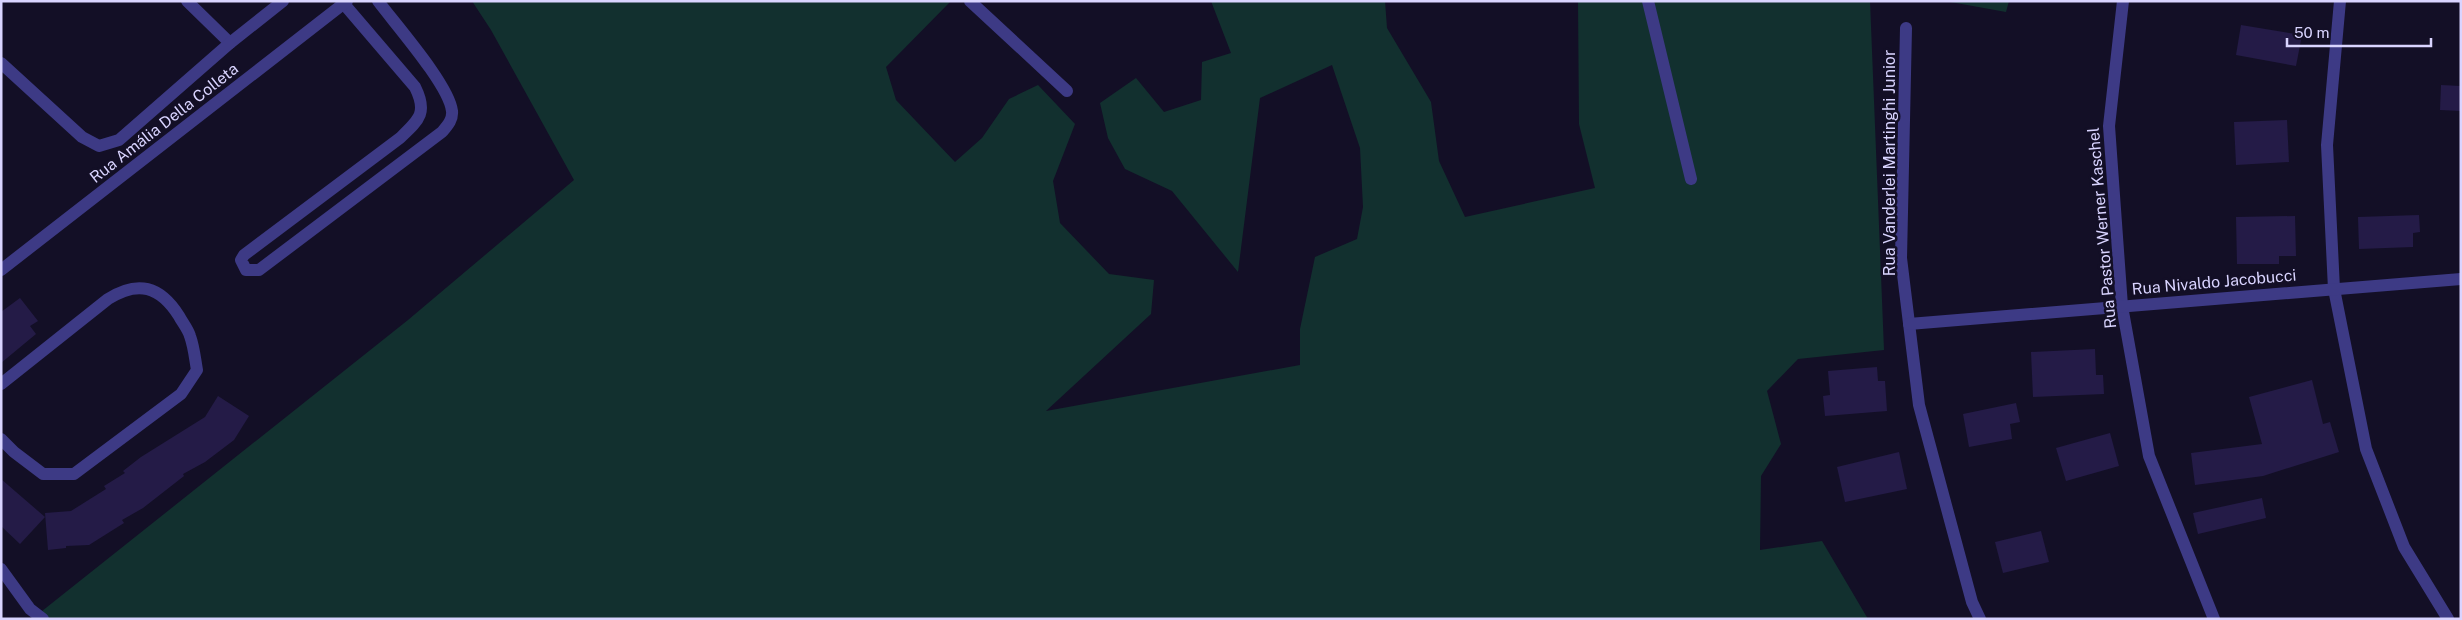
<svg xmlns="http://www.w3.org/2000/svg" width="2462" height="620" font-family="'Public Sans',sans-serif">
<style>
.green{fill:#12302f}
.building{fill:#241b47}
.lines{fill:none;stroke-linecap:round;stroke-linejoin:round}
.minor{stroke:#3d3a85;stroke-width:12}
.labels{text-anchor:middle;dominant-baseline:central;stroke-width:5;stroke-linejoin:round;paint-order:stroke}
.street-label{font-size:16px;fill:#d9d4ff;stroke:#130f26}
</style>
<rect width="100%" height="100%" fill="#130f26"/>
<g class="green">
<polygon points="472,1 951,1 886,67 896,100 955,162 982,138 1009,99 1038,85 1075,124 1053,181 1060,223 1109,274 1154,280 1151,314 1046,411 1300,365 1300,329 1315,257 1357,239 1363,207 1360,148 1332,65 1260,98 1238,272 1172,191 1125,169 1108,138 1100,103 1136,78 1164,112 1201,100 1202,62 1231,53 1211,1 1385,1 1387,28 1431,102 1439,161 1465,217 1595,188 1579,124 1578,1 1870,1 1884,350 1798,359 1767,391 1781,444 1761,476 1760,550 1822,541 1868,619 32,619 408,320 574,180 491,30"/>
<polygon points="1945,1 2009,1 2006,12"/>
</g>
<g class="building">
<polygon points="2241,25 2302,35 2296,66 2236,55"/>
<polygon points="2441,85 2461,86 2461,111 2440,110"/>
<polygon points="2287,120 2289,162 2236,165 2234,122"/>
<polygon points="2419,215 2420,232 2413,233 2413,247 2359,249 2358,217"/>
<polygon points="2295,216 2296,256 2279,256 2279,264 2237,264 2236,217"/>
<polygon points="20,298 38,321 30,326 36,334 1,363 1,312"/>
<polygon points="2095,349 2096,375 2103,375 2104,394 2033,397 2031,352"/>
<polygon points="1877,367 1878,381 1885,381 1887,411 1825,416 1823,396 1830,395 1828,371"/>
<polygon points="2312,380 2323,424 2330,422 2339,452 2263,476 2195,485 2191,453 2262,444 2249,397"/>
<polygon points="218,396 249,416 234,440 205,462 183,474 184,476 143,508 122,520 124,523 89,545 66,546 66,548 48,550 45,513 71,511 106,489 104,486 125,473 123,471 141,457 205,417"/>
<polygon points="2016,403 2020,422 2010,424 2012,439 1969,447 1963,414"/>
<polygon points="2110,433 2119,466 2066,481 2056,448"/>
<polygon points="1899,452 1907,489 1845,502 1837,467"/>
<polygon points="1,479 45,517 20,544 1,526"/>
<polygon points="2262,498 2266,518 2198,534 2193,513"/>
<polygon points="2041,531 2049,562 2003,573 1995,542"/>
</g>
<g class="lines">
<g class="minor">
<polyline points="187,1 230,43"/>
<polyline points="970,1 1067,91"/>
<polyline points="1648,1 1691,179"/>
<polyline points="2123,1 2109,126 2122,306 2149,456 2214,619"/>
<polyline points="2340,1 2327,145 2334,289 2366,449 2404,547 2448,619"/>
<path d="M344,4L415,87C428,113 419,120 400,138L244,255L241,260L246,270H259L442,132C447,126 453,120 452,111C449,85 396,25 378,1"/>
<polyline points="1906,28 1901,258 1919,405 1972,602 1980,619"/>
<polyline points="1,63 82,137 99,146 119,140 230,43 283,1"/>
<polyline points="1,270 347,1"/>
<polyline points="1909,324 2461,279"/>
<path d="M1,384L108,299C138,280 160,286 179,316C182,322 188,329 190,336C194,347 195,359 197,370L181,394L74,474H43L14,452L1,439"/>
<polyline points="1,569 30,609 43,619"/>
</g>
</g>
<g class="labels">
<g class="street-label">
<text transform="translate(164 123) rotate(-38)">Rua Amália Della Colleta</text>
<text transform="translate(1889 163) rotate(-90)">Rua Vanderlei Martinghi Junior</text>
<text transform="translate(2102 228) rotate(-95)">Rua Pastor Werner Kaschel</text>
<text transform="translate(2214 282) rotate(-5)">Rua Nivaldo Jacobucci</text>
</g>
</g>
<rect width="2462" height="620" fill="none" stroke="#d9d4ff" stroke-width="5"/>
<path d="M2287 38v8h144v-8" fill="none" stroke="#d9d4ff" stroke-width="2.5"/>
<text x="2294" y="38" font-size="15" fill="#d9d4ff" stroke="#130f26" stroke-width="4" paint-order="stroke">50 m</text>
</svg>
